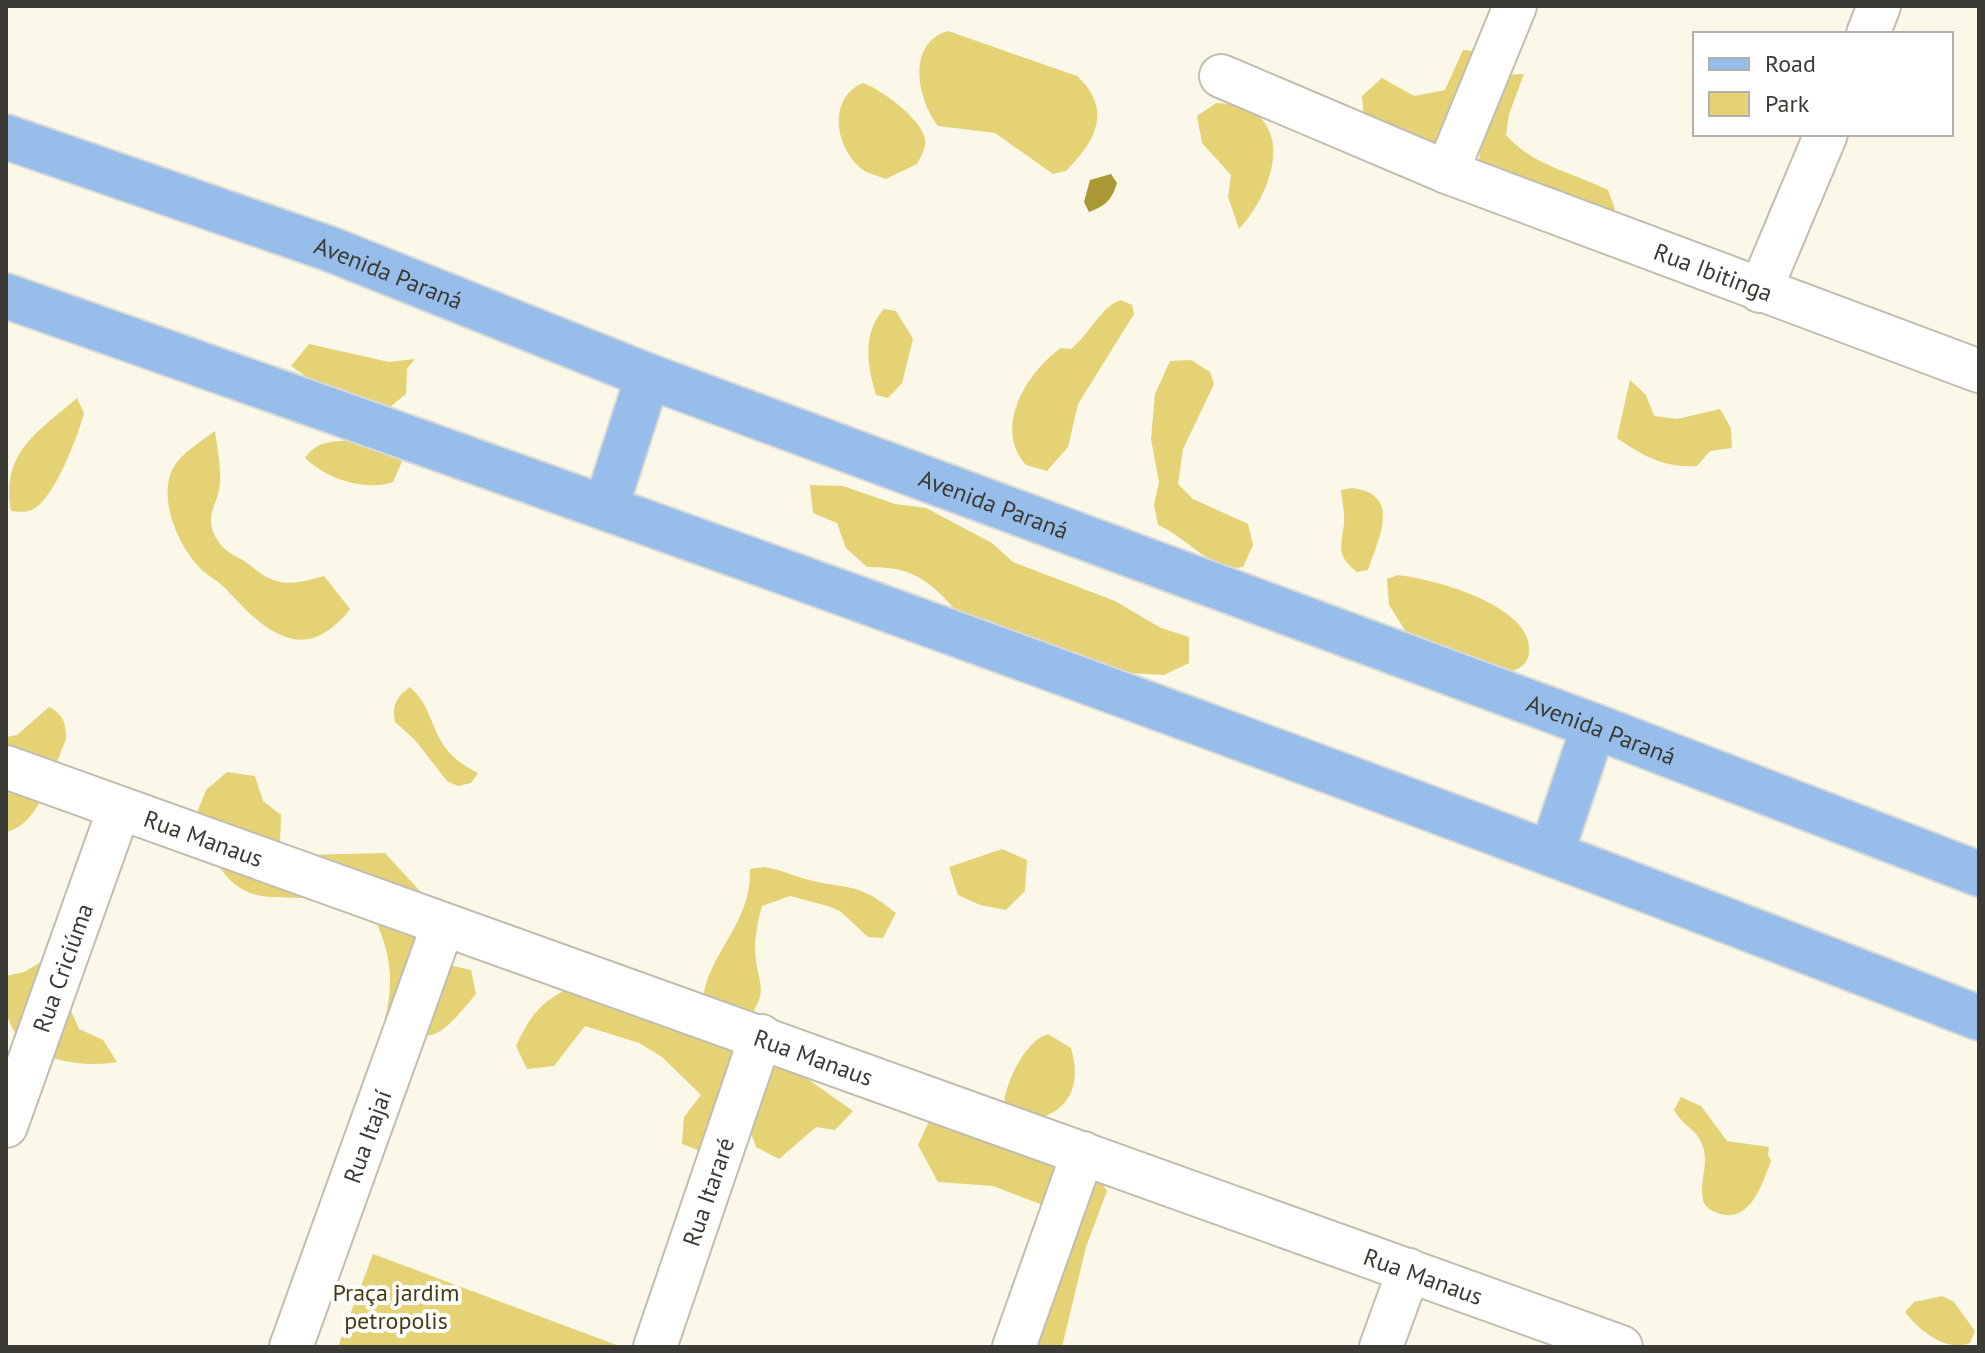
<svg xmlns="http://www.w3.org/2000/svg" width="1985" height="1353" font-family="'PT Sans',sans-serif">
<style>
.green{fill:#e4d274}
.water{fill:#aa9836}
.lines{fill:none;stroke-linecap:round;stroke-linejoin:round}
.minor-casing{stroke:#c1beb0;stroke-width:46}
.major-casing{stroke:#d8d8d6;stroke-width:48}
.minor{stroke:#fff;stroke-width:42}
.major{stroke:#97beea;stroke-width:44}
.labels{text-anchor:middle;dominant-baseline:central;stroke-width:8;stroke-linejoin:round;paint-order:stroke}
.street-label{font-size:24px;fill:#3b3a34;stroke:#fff}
.park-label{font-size:24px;fill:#453d14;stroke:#fff}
</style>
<rect width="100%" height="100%" fill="#fbf8e9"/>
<g class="green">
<path d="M948,31L1077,76C1113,109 1096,141 1066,171L1053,174L995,133L938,126C917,100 906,43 948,31Z"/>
<polygon points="1463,50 1474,51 1435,145 1364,117 1362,96 1382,78 1414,96 1445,90"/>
<path d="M1524,74L1509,114L1506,135C1533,166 1572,172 1608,190L1615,209L1598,221L1495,177L1479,161L1481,138L1502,75Z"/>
<path d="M863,83C881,89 923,120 925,140C926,149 921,156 917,164L886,179C879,176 868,174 862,169C835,148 827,98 863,83Z"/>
<path d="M1216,103C1298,105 1279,185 1239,229L1228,197L1231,175L1202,143L1197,116Z"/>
<path d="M1121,300L1132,305L1134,314L1078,404L1068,447L1047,471L1026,465C992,428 1027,372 1061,348L1071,349C1089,335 1101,306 1121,300Z"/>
<path d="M884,309L896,311L913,339L902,383L888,398L876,395C867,366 862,333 884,309Z"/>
<polygon points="309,344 389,362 415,359 407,369 406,394 385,411 314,382 291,366"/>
<path d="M1191,360L1210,372L1214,384L1183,449L1178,484L1193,499L1248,524L1253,545L1243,567C1212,573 1186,536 1158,525L1154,505L1159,482L1151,439L1155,394L1170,361Z"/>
<path d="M1630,380L1646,395L1654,416L1677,419L1720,409L1731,428L1732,448L1710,451L1697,466C1664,468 1643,456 1617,438Z"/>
<path d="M77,398L84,413C78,436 55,496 35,508C28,513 20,512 11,511C0,451 40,431 77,398Z"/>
<path d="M215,431C217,447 221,465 220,481C220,505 199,517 221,545C228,554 242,558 251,566C277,588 292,585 324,576L350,609C304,668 264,631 226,589C219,581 209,577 202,570C179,548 157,498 173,468C182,453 201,441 215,431Z"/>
<path d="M355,440L404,457L393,482C366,492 325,478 305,458C319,439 333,442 355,440Z"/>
<path d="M810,485L843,486L895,504L926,508L992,543L1013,562L1115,601L1161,628L1189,637V663L1164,675L1109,672L957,612C929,579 910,566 867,567L846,548L837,523L813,513Z"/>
<path d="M1352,488C1404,494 1377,541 1368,570L1357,572C1336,556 1341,547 1344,524C1345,514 1342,501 1341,490Z"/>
<path d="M1398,575C1433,579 1532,605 1529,651C1529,663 1521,668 1510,672L1408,635L1389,605L1387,579Z"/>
<path d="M410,687C441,715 425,747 478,773L471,783L458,786L447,781L415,740L395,722C392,705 396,697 410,687Z"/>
<path d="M49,707C64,715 66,723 66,739C54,767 40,826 6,832V737L17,735Z"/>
<path d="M227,772L255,776L263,801L281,815L280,846L304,855L385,853L429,901L445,964L471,970L476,994C444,1032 432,1051 384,1023C394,984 392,954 374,918C357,912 339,904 321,900C286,893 256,907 228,878C214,863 205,836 195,818L206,790Z"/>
<polygon points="1002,849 1027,860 1025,891 1006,910 980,905 958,895 949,867"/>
<path d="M764,867C778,869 789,874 802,878C846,891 855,879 896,913L883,938L868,937L840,911L828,906L790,896L762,906C758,920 755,935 755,950C756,982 772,990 746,1021L703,999C708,953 752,924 750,869Z"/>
<path d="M48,958L79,1029L103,1040L117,1062C76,1069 12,1058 6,1008C5,997 6,986 6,976L24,972Z"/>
<path d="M571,987L802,1075L853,1111L835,1130L816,1127L779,1159L756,1147L747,1122L706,1153L682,1144L684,1117L701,1095L662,1057L639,1043L585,1026L554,1066L527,1069L516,1046C531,1015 539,1003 571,987Z"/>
<path d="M1048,1034L1071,1048C1080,1080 1074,1107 1040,1118L1004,1109C1002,1088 1025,1040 1048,1034Z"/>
<path d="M1681,1097L1701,1106L1727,1141L1769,1147L1768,1155L1771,1161C1762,1185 1749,1227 1715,1212C1709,1209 1704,1206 1703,1199C1699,1180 1710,1164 1702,1144C1696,1129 1681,1124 1674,1110Z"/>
<polygon points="930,1119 1100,1179 1107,1191 1086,1247 1062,1347 1022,1347 1045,1206 993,1186 938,1182 918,1145"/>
<polygon points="373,1254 622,1347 338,1347"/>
<path d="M1942,1296L1954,1302L1975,1331L1970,1343C1946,1353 1919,1330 1905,1312L1914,1302Z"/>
</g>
<path class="water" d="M1111,174L1117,183C1112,200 1105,206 1089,212L1084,202L1090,180Z"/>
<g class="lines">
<g class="minor-casing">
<g id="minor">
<polyline points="1868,34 1879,6"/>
<path id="s1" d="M1221,76L1447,172L1979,371"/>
<polyline points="1447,172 1515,6"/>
<polyline points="1760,291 1826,134"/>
<path id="s2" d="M6,767L1621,1347"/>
<path id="s3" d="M6,1126L119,809"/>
<path id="s4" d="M291,1347L443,925"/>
<path id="s5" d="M655,1347L761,1036"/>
<polyline points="1014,1347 1083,1153"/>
<polyline points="1381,1347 1409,1270"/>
</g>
</g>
<g class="major-casing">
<g id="major">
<path id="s6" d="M6,137L330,249L648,376L1594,726L1979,874"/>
<path d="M6,296C667,528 1326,763 1979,1018"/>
<polyline points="606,507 648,376"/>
<polyline points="1552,851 1594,726"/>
</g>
</g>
<use href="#minor" class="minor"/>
<use href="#major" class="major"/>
</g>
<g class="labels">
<g class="street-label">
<text stroke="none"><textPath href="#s6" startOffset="406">Avenida Paraná</textPath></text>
<text stroke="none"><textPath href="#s1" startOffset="530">Rua Ibitinga</textPath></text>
<text stroke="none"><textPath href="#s6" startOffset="1054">Avenida Paraná</textPath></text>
<text stroke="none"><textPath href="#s6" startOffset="1702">Avenida Paraná</textPath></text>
<text stroke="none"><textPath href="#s2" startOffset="210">Rua Manaus</textPath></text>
<text stroke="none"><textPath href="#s3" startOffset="168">Rua Criciúma</textPath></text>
<text stroke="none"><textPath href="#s2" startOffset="858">Rua Manaus</textPath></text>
<text stroke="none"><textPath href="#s4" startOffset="224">Rua Itajaí</textPath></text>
<text stroke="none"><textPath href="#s5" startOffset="164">Rua Itararé</textPath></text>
<text stroke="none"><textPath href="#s2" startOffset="1506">Rua Manaus</textPath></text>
</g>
<g class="park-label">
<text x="396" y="1292">Praça jardim<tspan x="396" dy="28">petropolis</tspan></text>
</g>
</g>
<rect width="1985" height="1353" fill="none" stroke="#3b3a34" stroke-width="16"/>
<rect x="1693" y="32" width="260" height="104" fill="#ffffff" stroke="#b1b0ae" stroke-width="2"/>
<rect x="1709" y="58" width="40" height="12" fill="#97beea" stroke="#b1b0ae" stroke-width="2"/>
<text x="1765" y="72" font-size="24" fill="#3b3a34">Road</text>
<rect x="1709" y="92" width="40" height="24" fill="#e4d274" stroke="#b1b0ae" stroke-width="2"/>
<text x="1765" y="112" font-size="24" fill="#3b3a34">Park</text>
</svg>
